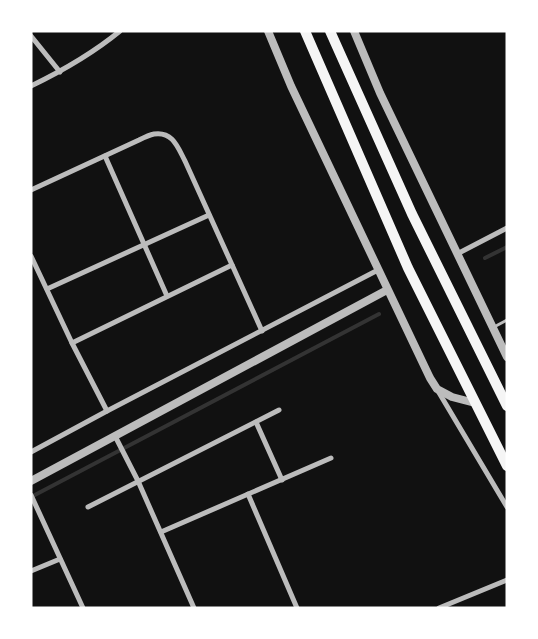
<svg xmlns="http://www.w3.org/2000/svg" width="538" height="639" font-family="'IBM Plex Sans',sans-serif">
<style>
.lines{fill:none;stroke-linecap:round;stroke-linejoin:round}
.stream{stroke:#333;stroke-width:4}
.service{stroke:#bcbcbc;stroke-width:3}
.minor{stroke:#bcbcbc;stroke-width:5}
.tertiary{stroke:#bcbcbc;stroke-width:8}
.trunk{stroke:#f5f5f5;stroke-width:10}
</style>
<rect width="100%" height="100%" fill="#111"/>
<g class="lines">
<g class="stream">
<polyline points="485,258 507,247"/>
<polyline points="31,497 379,314"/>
</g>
<polyline class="service" points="494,327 507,320"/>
<g class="minor">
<polyline points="31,36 60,72"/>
<path d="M31,86C64,70 92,54 120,31"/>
<polyline points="105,156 167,296"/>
<path d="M31,190L139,140C143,138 149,135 154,134C173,131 178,148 185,161L262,331"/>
<polyline points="457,254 507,228"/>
<polyline points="31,256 72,343 107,411"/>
<polyline points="47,289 209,215"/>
<polyline points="72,343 232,265"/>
<polyline points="438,391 507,507"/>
<polyline points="256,422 282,480"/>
<polyline points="115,436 138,481 194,608"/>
<polyline points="31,452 107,411 378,270"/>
<polyline points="248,494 297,608"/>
<polyline points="31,495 83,608"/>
<polyline points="88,507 279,410"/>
<polyline points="161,532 331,458"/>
<polyline points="31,571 60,559"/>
<polyline points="439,608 507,580"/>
</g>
<g class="tertiary">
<polyline points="268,31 291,86 430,378 437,389 452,397 475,403"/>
<polyline points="354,31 380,93 507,357"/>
<polyline points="31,481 387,290"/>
</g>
<g class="trunk">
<polyline points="305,31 408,268 507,466"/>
<polyline points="330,31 412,214 507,406"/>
</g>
</g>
<rect width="538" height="639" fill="none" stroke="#ffffff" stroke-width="65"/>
</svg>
